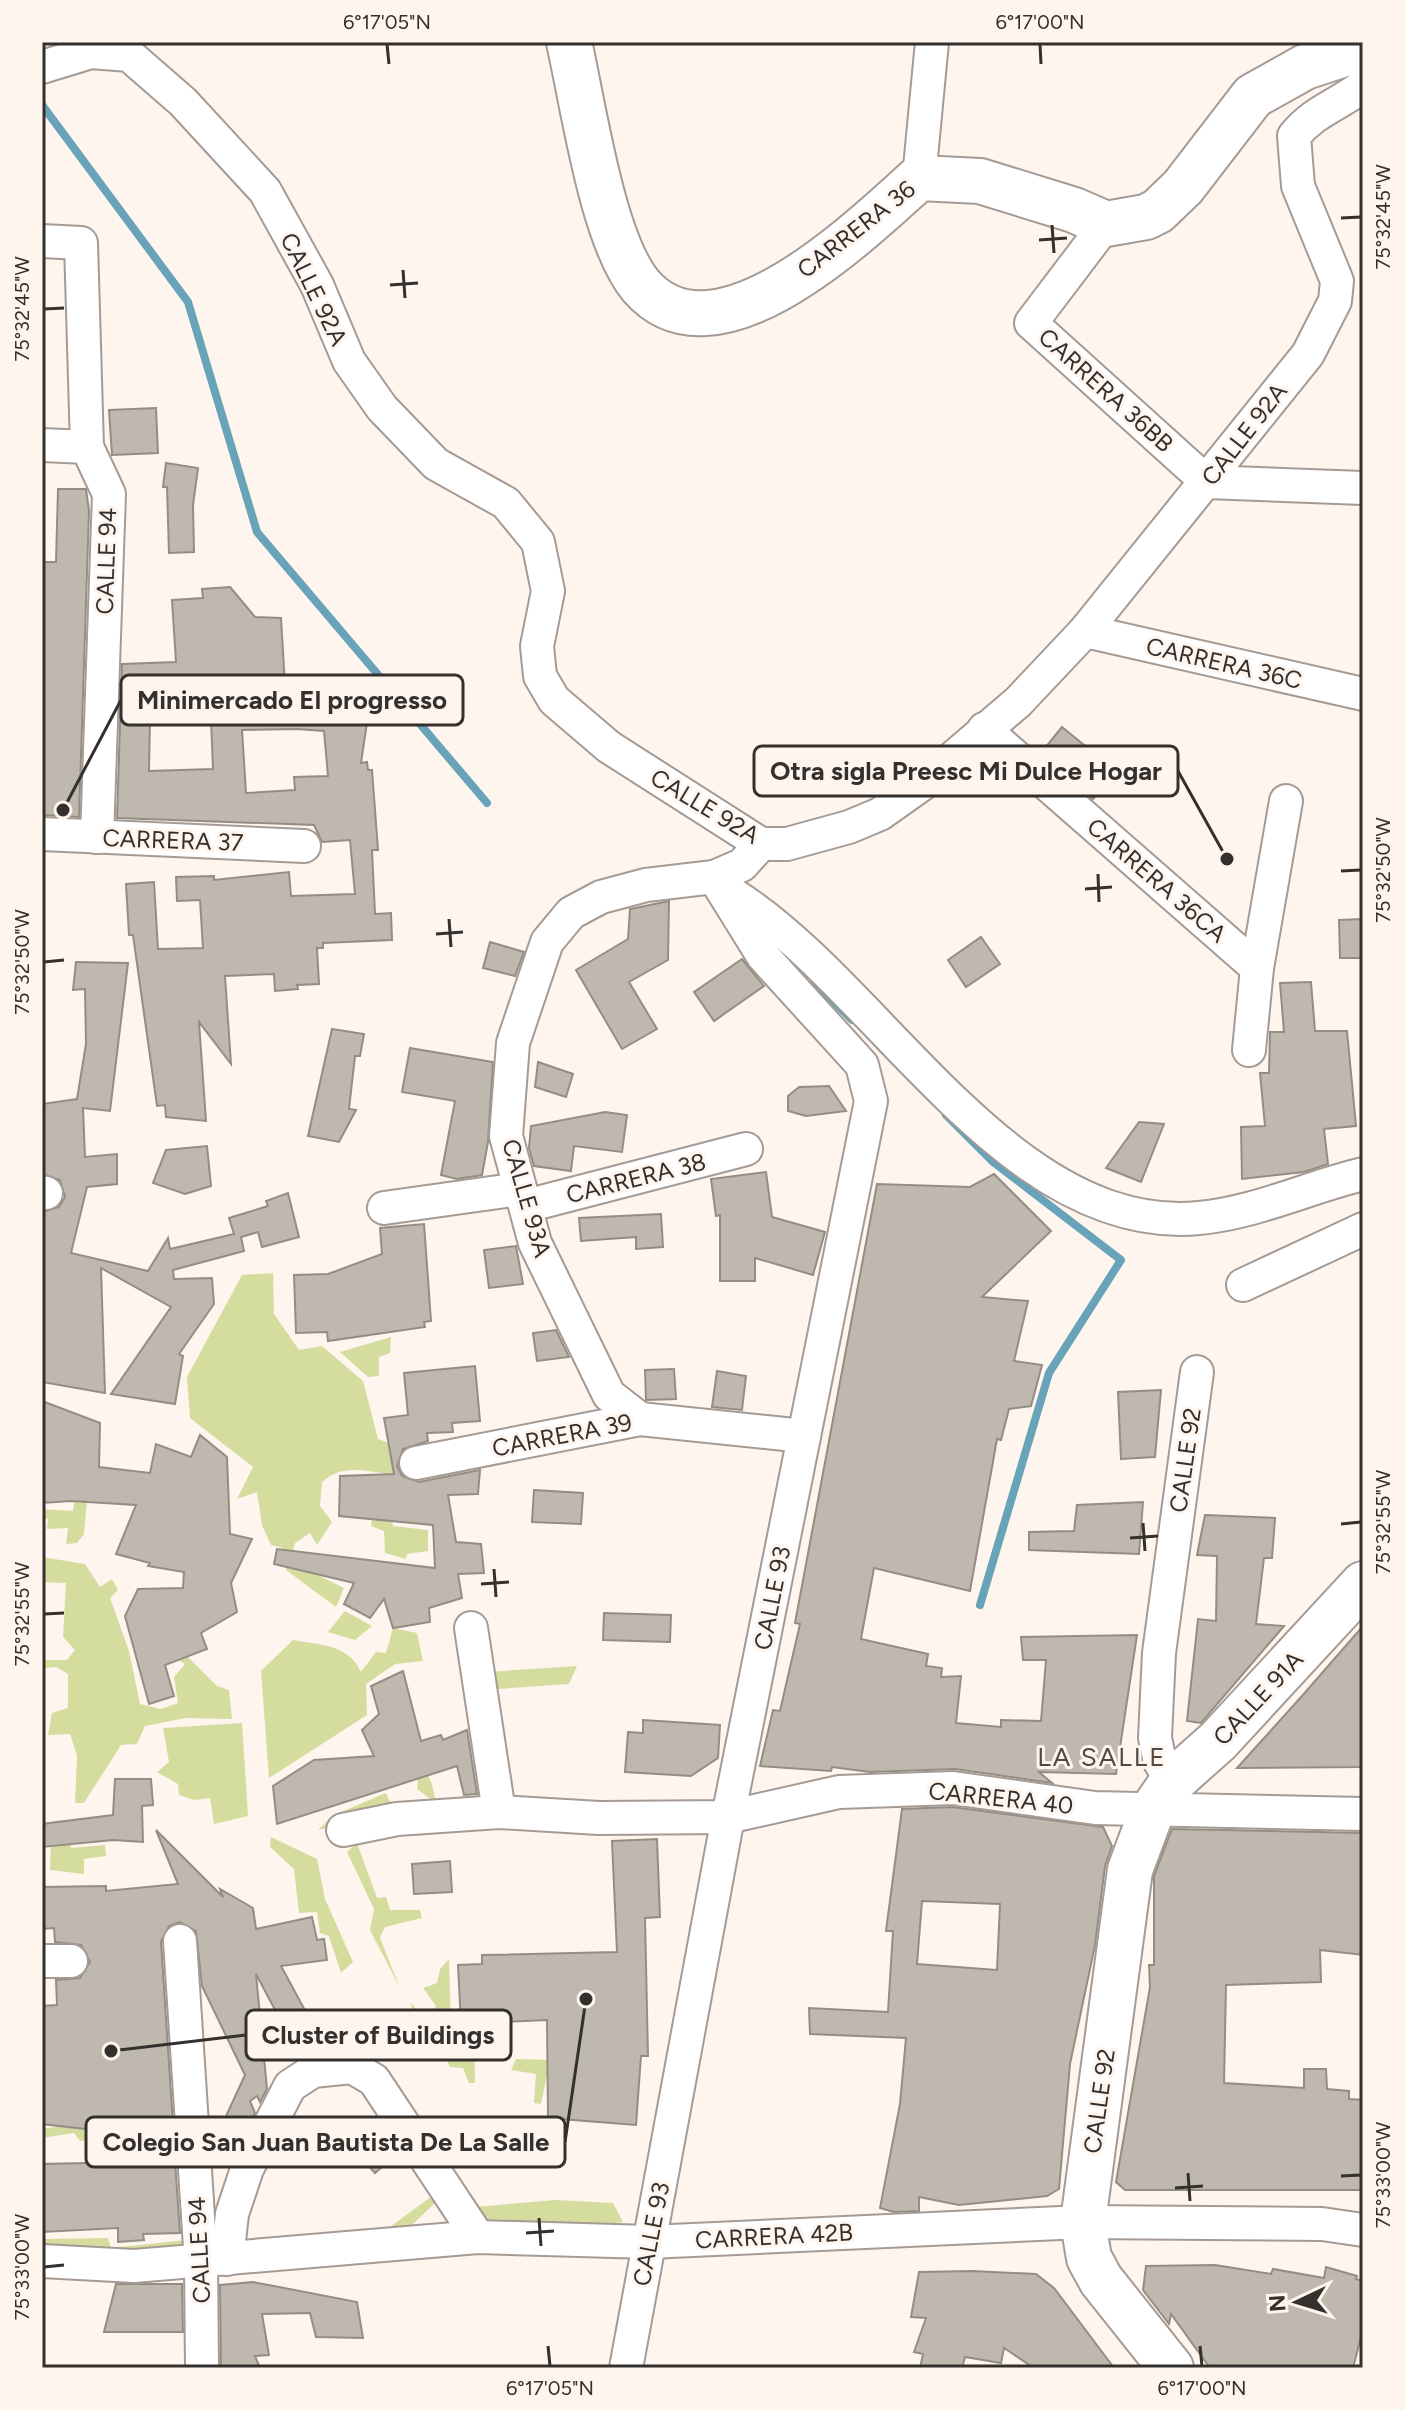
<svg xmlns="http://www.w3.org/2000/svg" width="1405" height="2410" font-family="Figtree,sans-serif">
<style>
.green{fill:#d5dd9e}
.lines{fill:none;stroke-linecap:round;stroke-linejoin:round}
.stream{stroke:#68a3b9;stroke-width:8}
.building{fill:#bfb8ae;stroke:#948d84;stroke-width:2;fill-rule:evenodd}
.street-casing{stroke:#a59b94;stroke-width:36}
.secondary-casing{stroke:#a59b94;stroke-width:48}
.street{stroke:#fff;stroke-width:32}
.secondary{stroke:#fff;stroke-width:44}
.ticks{fill:none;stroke:#34302d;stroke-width:3}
.labels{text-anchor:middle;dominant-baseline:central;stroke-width:6;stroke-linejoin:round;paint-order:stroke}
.street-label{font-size:24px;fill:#34302d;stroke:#fef5ef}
.neighbourhood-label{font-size:26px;letter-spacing:2px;fill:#524943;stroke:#fef5ef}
.leader{fill:none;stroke:#34302d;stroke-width:3}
.callout-dot{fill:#34302d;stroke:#fef5ef;stroke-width:3}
.callout{fill:#fef5ef;stroke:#34302d;stroke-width:3}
.callout-label{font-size:26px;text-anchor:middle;font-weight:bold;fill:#34302d}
.neatline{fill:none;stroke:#34302d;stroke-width:3}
.ticks-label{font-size:20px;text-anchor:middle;fill:#34302d}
</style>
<rect width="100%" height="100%" fill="#fef5ef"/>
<g class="green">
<path d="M273,1273L274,1314L299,1350L322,1346L363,1381L378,1439L408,1450L409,1459L393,1462L394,1474C367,1473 345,1462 322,1482L320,1506L332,1522L317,1545L310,1533L295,1543L291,1562L344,1588L336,1607L286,1570L283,1548L271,1545L262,1525L257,1492L237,1499L253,1467L190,1418L187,1377L242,1275Z"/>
<polygon points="391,1337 390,1353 379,1357 379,1376 368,1377 340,1352"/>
<polygon points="90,1467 84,1534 77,1543 66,1544 68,1528 47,1529 48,1519 42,1518 42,1509 73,1511 79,1468"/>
<polygon points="373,1514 391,1516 393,1526 428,1530 428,1551 407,1554 406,1559 385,1553 384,1531 371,1526"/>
<polygon points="42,1557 85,1564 100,1587 112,1579 118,1590 110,1598 129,1651 140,1704 161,1709 178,1703 174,1677 185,1664 172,1656 184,1653 217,1686 229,1690 232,1719 186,1718 145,1726 137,1744 121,1745 84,1803 75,1803 77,1756 70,1734 48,1735 52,1713 68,1708 68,1674 56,1667 42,1668 42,1660 67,1660 75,1650 63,1637 66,1583 43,1582"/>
<polygon points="345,1611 372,1626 355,1640 328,1632"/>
<path d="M393,1628L417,1633L423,1661L395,1664L366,1684L367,1715L269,1778L261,1671L293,1640C321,1645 348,1644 361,1672L376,1652L386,1653Z"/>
<polygon points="577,1666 569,1684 484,1690 487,1672"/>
<polygon points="401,1718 432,1784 436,1803 417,1789 418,1776"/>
<polygon points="242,1723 248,1816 214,1824 210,1798 194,1800 179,1795 178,1784 157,1772 169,1762 163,1728"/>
<polygon points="386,1793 394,1811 318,1830 334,1815"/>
<polygon points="271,1837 317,1859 325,1899 353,1962 341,1973 329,1936 320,1933 317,1912 299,1913 294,1869 270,1847"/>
<polygon points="51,1838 71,1840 71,1848 105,1845 106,1856 84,1859 84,1874 50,1870"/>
<polygon points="357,1843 377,1898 386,1897 390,1910 420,1910 422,1918 385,1927 380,1938 400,1988 370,1930 374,1909 347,1852"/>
<polygon points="449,1959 451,2027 474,2030 475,2083 469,2083 463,2068 450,2067 438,2043 403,2058 399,2051 416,2033 411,2002 424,2021 436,2006 423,1988 437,1983 440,1969"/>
<polygon points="516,2059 629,2062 625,2086 547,2075 541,2104 534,2103 536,2074 511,2070"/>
<polygon points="81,2123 114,2123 123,2134 179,2128 175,2138 80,2141 74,2133 42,2138 42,2129"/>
<polygon points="432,2196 436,2202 408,2229 386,2230"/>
<polygon points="555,2200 613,2203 623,2222 544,2231 482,2224 475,2207"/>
<polygon points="108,2238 111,2248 186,2240 178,2256 42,2250 42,2239"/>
</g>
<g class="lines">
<g class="stream">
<polyline points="42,105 188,302 257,532 487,803"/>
<polyline points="814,982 852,1020"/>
<polyline points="946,1115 992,1161 1121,1260 1049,1373 980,1605"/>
</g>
</g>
<g class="building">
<polygon points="156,408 158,453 112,455 109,410"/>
<polygon points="166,463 198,468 193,505 194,552 169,553 167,487 163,487"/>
<polygon points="58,489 86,489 89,511 79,817 42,815 42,562 56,562"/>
<path d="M230,587L255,617L281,618L285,685L372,689L361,763L367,762L368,770H372L378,850H372L375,914L391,913L392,940L323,943V948H317L319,984L297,985L298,989L275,991L274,974L225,976L231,1064L199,1022L206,1121L166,1117L165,1105L157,1106L133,935H129L126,884L154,882L158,949L203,948L200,900L177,901L176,877L214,876V880L289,872L291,896L355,894L350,840L322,842L314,825L117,818L122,664L176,662L172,600L203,598L202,589ZM150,719L211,720L213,769L149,771ZM297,729L324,731L328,776L294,777L295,790L246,793L242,730Z"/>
<polygon points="1062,727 1116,771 1093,799 1041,753"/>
<polygon points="669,901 668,960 629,982 657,1029 622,1049 576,970 628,939 630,909"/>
<polygon points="1363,919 1363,958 1340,958 1339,920"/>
<polygon points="981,937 1000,964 966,987 948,960"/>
<polygon points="490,942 524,952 515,976 483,968"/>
<polygon points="742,959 764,986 714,1021 694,992"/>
<polygon points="76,962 128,963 110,1111 83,1108 85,1157 117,1154 117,1184 87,1187 71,1253 148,1271 168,1238 170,1249 234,1234 229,1218 268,1206 266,1201 288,1193 299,1237 262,1247 258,1232 241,1237 244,1251 173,1270 174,1279 212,1278 214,1304 179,1354 183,1356 175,1404 111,1394 171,1307 101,1268 105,1393 42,1382 42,1212 59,1207 65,1197 60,1180 42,1174 42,1104 77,1099 86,1044 85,989 73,990"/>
<polygon points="1311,982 1315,1031 1347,1031 1356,1126 1324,1129 1328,1164 1304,1172 1242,1179 1241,1127 1265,1126 1260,1073 1269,1073 1270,1032 1284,1032 1280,983"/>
<polygon points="332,1029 364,1034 360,1056 355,1056 349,1109 356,1110 339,1142 308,1136"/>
<polygon points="410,1048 493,1062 488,1142 482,1175 457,1179 441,1175 455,1101 402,1092"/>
<polygon points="538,1062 573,1074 566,1097 535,1087"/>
<polygon points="829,1086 846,1111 806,1116 788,1111 788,1096 799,1087"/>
<polygon points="605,1112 627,1115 622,1152 574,1146 571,1171 534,1166 529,1148 531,1126"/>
<polygon points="1139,1122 1164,1124 1141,1182 1106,1168"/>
<polygon points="207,1146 211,1186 185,1194 153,1183 166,1150"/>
<polygon points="766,1172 772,1217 825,1232 813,1275 755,1258 755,1281 720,1281 720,1215 716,1216 711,1179"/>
<polygon points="994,1174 1051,1231 982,1297 1028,1301 1014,1361 1042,1365 1031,1406 1009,1409 1001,1440 997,1439 970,1591 874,1568 861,1639 928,1654 926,1666 942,1668 941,1677 961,1676 956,1723 1001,1727 1001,1720 1041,1721 1046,1660 1023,1660 1021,1637 1137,1635 1116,1774 1039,1772 1052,1783 955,1769 870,1772 832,1767 831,1771 760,1766 773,1710 780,1711 800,1624 795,1623 877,1184 970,1187"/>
<polygon points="661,1214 663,1247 636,1249 636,1237 581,1241 579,1218"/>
<polygon points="424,1224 431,1321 424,1322 425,1327 328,1341 327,1332 296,1333 294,1275 328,1274 382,1254 380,1228"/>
<polygon points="516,1246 523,1284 489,1288 484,1250"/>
<polygon points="556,1330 569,1357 537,1361 533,1333"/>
<polygon points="475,1366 480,1421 452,1423 453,1432 427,1433 428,1441 403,1449 397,1466 402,1476 419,1482 480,1470 478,1494 448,1495 456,1542 481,1544 484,1573 458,1574 462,1598 429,1608 430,1622 393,1628 384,1599 370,1618 344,1604 354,1583 274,1564 277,1549 435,1568 433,1525 339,1516 340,1476 394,1474 384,1418 408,1415 404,1373"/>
<polygon points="674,1369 676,1399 646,1400 645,1370"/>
<polygon points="717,1371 746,1376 742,1410 712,1407"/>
<polygon points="1161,1390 1155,1457 1121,1459 1118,1392"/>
<polygon points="42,1401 100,1423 99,1467 150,1473 156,1444 191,1457 200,1435 227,1457 230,1534 252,1539 231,1583 237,1612 201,1633 207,1649 165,1665 174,1696 149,1704 125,1616 138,1589 183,1588 184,1572 148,1566 150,1563 116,1554 136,1505 71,1501 42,1503"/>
<polygon points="534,1490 583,1493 581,1524 532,1522"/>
<polygon points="1143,1502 1139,1554 1029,1550 1029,1532 1074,1531 1077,1505"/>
<polygon points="1205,1515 1275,1518 1272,1558 1264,1558 1256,1624 1284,1626 1201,1723 1187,1721 1198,1619 1216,1621 1217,1556 1197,1555"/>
<polygon points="604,1613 671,1615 670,1642 603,1640"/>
<polygon points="1363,1626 1362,1767 1237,1768 1302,1696"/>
<polygon points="403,1671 421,1741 441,1735 443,1740 467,1730 477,1794 464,1795 457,1766 277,1824 273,1786 314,1760 374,1756 362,1730 379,1714 371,1686"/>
<polygon points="643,1720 720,1725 718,1758 691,1776 625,1772 628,1732 643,1733"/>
<polygon points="115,1779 151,1779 153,1805 142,1806 143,1842 113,1840 42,1847 42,1824 113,1815"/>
<path d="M952,1807L1103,1827L1112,1846L1105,1866L1095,1945L1070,2064L1059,2189L1047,2196L959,2205L919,2197V2211L894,2212L880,2208L900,2104L906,2038L810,2034L809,2008L888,2012L893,1931H886L902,1809ZM922,1901L1000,1904L997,1970L917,1964Z"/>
<polygon points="1172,1829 1363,1833 1363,1955 1320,1950 1321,1982 1226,1985 1224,2083 1304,2088 1304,2069 1326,2069 1327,2089 1349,2091 1349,2099 1363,2100 1363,2190 1125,2190 1116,2182 1150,1987 1149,1965 1154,1965 1154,1876"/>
<polygon points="156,1830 223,1897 220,1889 253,1908 256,1929 312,1917 317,1940 324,1939 327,1960 281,1966 307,2014 283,2025 256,1974 267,2089 260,2102 257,2096 250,2101 255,2113 238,2146 216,2138 245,2075 202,1986 196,1931 180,1922 169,1926 161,1942 174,2139 42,2124 42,2006 57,2005 56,1980 80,1978 90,1962 81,1945 55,1942 54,1928 42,1929 42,1887 106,1886 106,1891 178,1884"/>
<polygon points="657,1839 660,1917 645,1918 648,2056 641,2056 636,2125 548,2118 547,2020 461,2024 458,1965 482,1964 482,1955 617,1952 612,1841"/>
<polygon points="450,1861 452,1892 414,1894 412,1864"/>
<polygon points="385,2130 399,2152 375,2173 358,2154"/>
<polygon points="175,2161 180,2233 143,2234 144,2240 118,2242 118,2228 42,2232 42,2164"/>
<polygon points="1215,2265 1271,2274 1273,2269 1324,2278 1326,2267 1357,2276 1356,2279 1363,2281 1363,2329 1353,2368 1210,2368 1171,2314 1169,2324 1143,2290 1146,2266"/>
<polygon points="972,2271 1036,2274 1054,2288 1114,2368 1034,2368 1004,2348 1001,2363 965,2357 962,2368 920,2368 923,2354 914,2352 926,2318 911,2317 919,2272"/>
<polygon points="253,2282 357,2302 363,2338 316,2337 310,2313 262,2314 269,2355 255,2356 260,2368 221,2368 220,2285"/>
<polygon points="116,2284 182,2284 183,2332 104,2332"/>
</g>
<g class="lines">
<g class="street-casing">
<g id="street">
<path d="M42,67L91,52L129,55L183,102L265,191L317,285L349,361L382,408L436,464L506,503L538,542L548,591L537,646L540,676L554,700L609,747L761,844H787L849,827L880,814L921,785L1018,702L1085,631L1308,354L1335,301L1337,281L1298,186L1294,136C1314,111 1338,105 1363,86"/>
<polyline points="919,178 932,42"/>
<polyline points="1106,224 1031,323 1207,482 1363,488"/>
<polyline points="42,241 81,243 87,447 109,494 97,837"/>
<polyline points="42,445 87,447"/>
<polyline points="1085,631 1363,694"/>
<polyline points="984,729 1257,968"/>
<polyline points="42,834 304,846"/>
<path d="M734,895C879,986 1009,1236 1199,1218C1255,1213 1309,1187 1363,1174"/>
<polyline points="1249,1050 1257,968 1286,801"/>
<polyline points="42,1192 46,1193"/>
<polyline points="526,1206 746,1149"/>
<polyline points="384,1208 520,1189"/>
<polyline points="1243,1285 1363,1229"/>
<polyline points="640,1419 609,1395 535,1243 506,1136 513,1043 547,942 571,913 601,897 646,885 714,877 742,865 761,844"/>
<polyline points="416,1463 640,1419 804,1436"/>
<polyline points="471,1628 499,1812"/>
<polyline points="1172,1782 1160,1762 1155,1738 1159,1653 1197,1372"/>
<polyline points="343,1830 397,1819 499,1812 599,1818 728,1817 839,1792 953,1788 1095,1808 1363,1814"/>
<polyline points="180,1941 201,2262 202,2368"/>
<polyline points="42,1961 71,1961"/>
<polyline points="227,2259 232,2214 247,2169 290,2086 313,2071 352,2067 374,2080 478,2237"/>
<polyline points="42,2261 134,2266 478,2237 649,2242 1083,2222 1322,2224 1363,2230"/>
<polyline points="626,2368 728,1817 871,1101 862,1065 763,956 714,877"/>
</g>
</g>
<g class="secondary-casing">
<g id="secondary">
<path d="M569,42C583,103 602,240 641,286C716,373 862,229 919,178L980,181L1074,210L1106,224L1146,217L1158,211L1183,187L1253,96L1305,67L1363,48"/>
<polyline points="1171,2368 1101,2280 1089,2258 1083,2222 1130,1870 1152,1811 1172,1782 1218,1741 1363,1584"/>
</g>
</g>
<use href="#street" class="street"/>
<use href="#secondary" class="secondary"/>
</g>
<path class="ticks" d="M387,44L389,64M1040,44L1041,64M1341,218L1361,217M1052,225L1054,253M1039,240L1067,238M403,270L405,298M390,285L418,283M44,309L64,308M1341,871L1361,870M1098,874L1099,902M1085,889L1112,887M449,919L451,947M436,934L463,932M44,962L64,960M1143,1523L1145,1551M1341,1524L1361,1522M1130,1538L1158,1536M494,1569L496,1597M481,1584L509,1582M44,1614L64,1613M1188,2173L1190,2201M1341,2176L1361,2175M1175,2188L1203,2186M539,2218L541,2246M526,2233L554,2231M44,2267L64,2265M548,2346L550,2366M1200,2346L1202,2366"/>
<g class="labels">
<g class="street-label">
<text transform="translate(856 229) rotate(-38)">CARRERA 36</text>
<text transform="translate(314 289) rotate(64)">CALLE 92A</text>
<text transform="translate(1106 390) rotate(42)">CARRERA 36BB</text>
<text transform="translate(1244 434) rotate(-52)">CALLE 92A</text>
<text transform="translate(106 561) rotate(-88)">CALLE 94</text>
<text transform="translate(1224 663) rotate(13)">CARRERA 36C</text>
<text transform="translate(705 806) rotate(31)">CALLE 92A</text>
<text transform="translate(173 840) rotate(2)">CARRERA 37</text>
<text transform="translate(1157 880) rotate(41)">CARRERA 36CA</text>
<text transform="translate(636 1178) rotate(-14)">CARRERA 38</text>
<text transform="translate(527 1198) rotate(74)">CALLE 93A</text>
<text transform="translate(562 1435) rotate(-11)">CARRERA 39</text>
<text transform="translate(1185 1460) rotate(-82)">CALLE 92</text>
<text transform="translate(772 1598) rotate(-79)">CALLE 93</text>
<text transform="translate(1258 1698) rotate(-47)">CALLE 91A</text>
<text transform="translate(1001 1798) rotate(6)">CARRERA 40</text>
<text transform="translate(1099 2101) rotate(-82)">CALLE 92</text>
<text transform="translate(651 2234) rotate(-79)">CALLE 93</text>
<text transform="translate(774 2236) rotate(-3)">CARRERA 42B</text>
<text transform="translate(199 2250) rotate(-93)">CALLE 94</text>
</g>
<g class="neighbourhood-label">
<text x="1102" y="1757">LA SALLE</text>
</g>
</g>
<path class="leader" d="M63 810L121 700M1227 859L1178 771M111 2051L246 2035M586 1999L565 2142"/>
<g class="callout-dot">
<circle cx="63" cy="810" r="8"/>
<circle cx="1227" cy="859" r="8"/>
<circle cx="111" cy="2051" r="8"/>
<circle cx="586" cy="1999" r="8"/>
</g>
<g class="callout">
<rect x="121" y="675" width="342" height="50" rx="8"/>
<rect x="754" y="746" width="424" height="50" rx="8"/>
<rect x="246" y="2010" width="265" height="50" rx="8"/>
<rect x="86" y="2117" width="479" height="50" rx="8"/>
</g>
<g class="callout-label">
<text x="292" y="709">Minimercado El progresso</text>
<text x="966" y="780">Otra sigla Preesc Mi Dulce Hogar</text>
<text x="378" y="2044">Cluster of Buildings</text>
<text x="326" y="2151">Colegio San Juan Bautista De La Salle</text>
</g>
<rect width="1405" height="2410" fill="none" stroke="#fef5ef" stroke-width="88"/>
<g transform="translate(1297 2302) rotate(266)" stroke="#fef5ef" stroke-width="6" paint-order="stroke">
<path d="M0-6L14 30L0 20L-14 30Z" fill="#34302d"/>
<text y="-12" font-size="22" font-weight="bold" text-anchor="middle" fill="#34302d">N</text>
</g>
<rect x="44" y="44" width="1317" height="2322" class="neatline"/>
<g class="ticks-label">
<text x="387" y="29">6°17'05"N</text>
<text x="1040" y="29">6°17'00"N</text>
<text transform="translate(1383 217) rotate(-90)" y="7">75°32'45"W</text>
<text transform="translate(22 309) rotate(-90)" y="7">75°32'45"W</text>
<text transform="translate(1383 870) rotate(-90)" y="7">75°32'50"W</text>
<text transform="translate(22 962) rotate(-90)" y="7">75°32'50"W</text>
<text transform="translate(1383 1522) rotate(-90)" y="7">75°32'55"W</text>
<text transform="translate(22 1614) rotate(-90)" y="7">75°32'55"W</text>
<text transform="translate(1383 2175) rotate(-90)" y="7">75°33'00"W</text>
<text transform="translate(22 2267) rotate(-90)" y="7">75°33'00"W</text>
<text x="550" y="2395">6°17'05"N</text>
<text x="1202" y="2395">6°17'00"N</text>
</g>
</svg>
